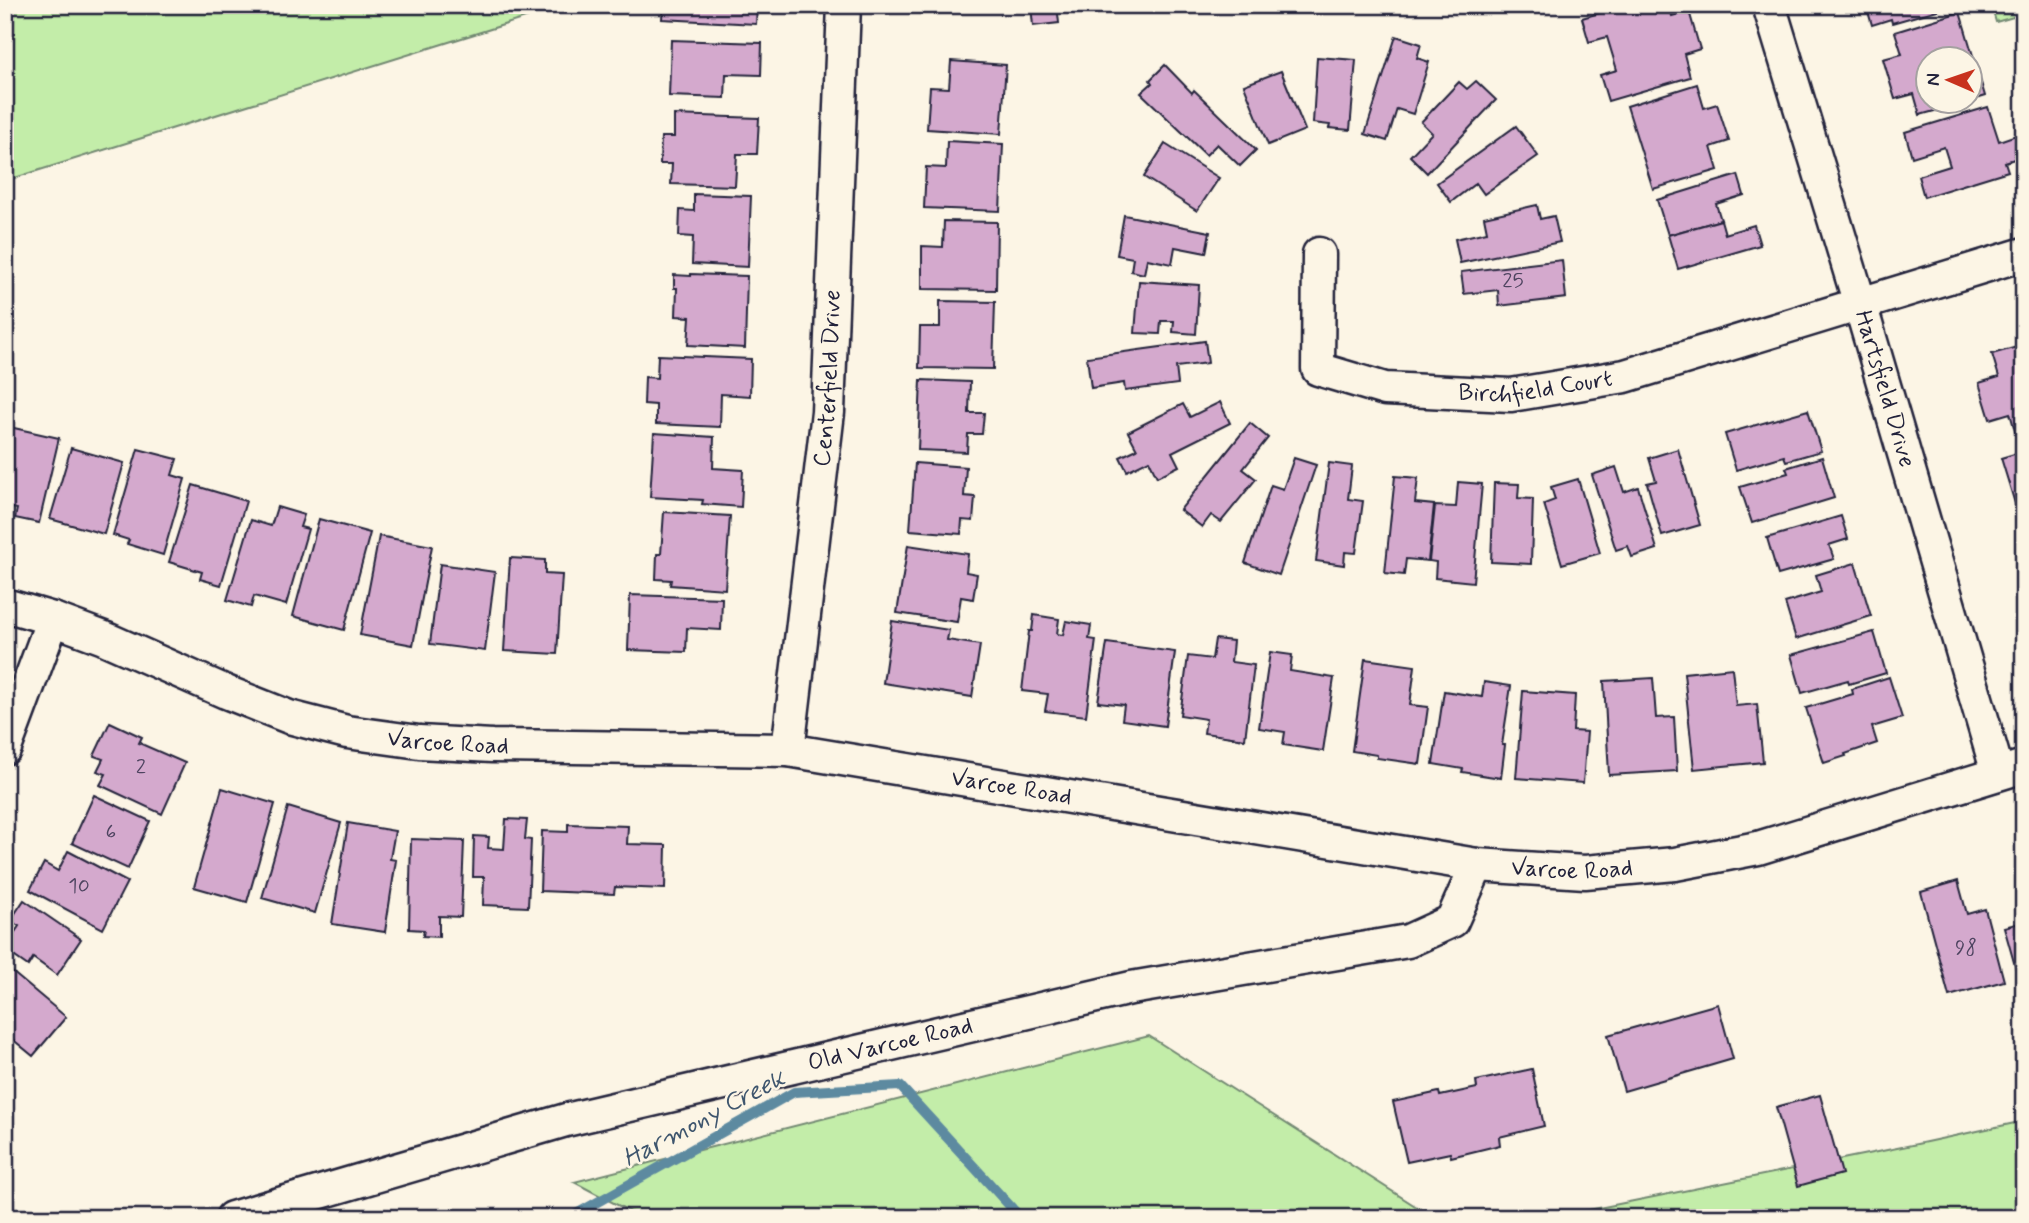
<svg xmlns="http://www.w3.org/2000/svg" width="2029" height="1223" font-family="Mynerve,sans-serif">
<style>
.green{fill:#c3eda9;stroke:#728872;stroke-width:2}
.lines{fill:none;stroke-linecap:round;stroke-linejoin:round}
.stream{stroke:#5d8aa0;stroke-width:10}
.building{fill:#d4a9cd;stroke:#22223b;stroke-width:2}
.minor-casing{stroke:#22223b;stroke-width:37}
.minor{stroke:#fcf5e5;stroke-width:32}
.labels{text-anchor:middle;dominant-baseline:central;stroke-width:5;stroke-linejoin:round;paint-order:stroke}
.number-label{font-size:21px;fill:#4e4460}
.street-label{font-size:24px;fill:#22223b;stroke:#fcf5e5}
.water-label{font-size:26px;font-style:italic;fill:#3f566e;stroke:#fcf5e5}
</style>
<rect width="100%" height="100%" fill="#fcf5e5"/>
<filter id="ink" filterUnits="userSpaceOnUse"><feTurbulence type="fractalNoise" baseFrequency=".0143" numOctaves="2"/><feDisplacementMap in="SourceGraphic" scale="14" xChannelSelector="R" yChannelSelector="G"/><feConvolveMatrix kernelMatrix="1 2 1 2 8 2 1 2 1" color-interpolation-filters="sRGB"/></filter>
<g filter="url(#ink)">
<g class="green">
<polygon points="5,5 567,5 5,181"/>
<polygon points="1991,5 2024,5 2024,14 1996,22"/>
<polygon points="1149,1036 1434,1218 642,1218 574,1182"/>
<polygon points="2024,1121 2024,1218 1549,1218 1917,1144"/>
</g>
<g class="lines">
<polyline class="stream" points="569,1218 794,1092 900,1086 1021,1218"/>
</g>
<g class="building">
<polygon points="663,5 757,5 756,24 662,19"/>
<polygon points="971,5 1006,5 1006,9 971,7"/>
<polygon points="1031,5 1057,5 1059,23 1033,26"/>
<polygon points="1627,5 1669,5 1672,16 1689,11 1700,49 1684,54 1690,77 1608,101 1600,75 1617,70 1607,37 1589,42 1582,18"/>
<polygon points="1866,5 1955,5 1892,23 1891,19 1872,25"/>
<polygon points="1960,12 1985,96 1969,101 1969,60 1927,60 1927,102 1967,102 1920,115 1914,94 1895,99 1883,59 1902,54 1895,32"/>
<polygon points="1396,36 1421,44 1417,58 1429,62 1413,114 1397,109 1387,141 1365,134"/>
<polygon points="671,40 762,43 761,75 726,74 725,98 669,96"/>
<polygon points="1317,57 1356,60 1350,130 1329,128 1330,125 1313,123"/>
<polygon points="951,61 1006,65 1001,134 927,129 930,87 949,88"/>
<polygon points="1165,65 1192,93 1194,90 1256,150 1240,166 1217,144 1206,155 1141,93 1152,83 1150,80"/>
<polygon points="1281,71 1305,130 1268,145 1244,85"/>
<polygon points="1476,81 1496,100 1427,173 1410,156 1432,133 1421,122 1459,82 1467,89"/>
<polygon points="1697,84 1704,108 1717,104 1729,141 1711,147 1718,170 1653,189 1627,106"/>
<polygon points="1988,107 1999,141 2019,134 2024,149 2024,156 2005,162 2008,171 1924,197 1918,176 1950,166 1944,147 1912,157 1905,132"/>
<polygon points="674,115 759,118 757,154 737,154 735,186 671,184 672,164 660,164 661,137 674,137"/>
<polygon points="1516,126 1538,156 1484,194 1476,183 1451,202 1437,183"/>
<polygon points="947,141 1003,144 1000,211 924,208 926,167 946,168"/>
<polygon points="1165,144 1219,178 1197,211 1144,177"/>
<polygon points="1738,175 1744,195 1716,204 1721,220 1668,235 1657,200"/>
<polygon points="694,194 751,196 748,267 692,264 693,237 679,236 680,210 694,211"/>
<polygon points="1537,205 1540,219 1554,216 1560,242 1460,263 1455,239 1487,232 1484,217"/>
<polygon points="1124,215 1210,232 1206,253 1175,247 1172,264 1147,259 1144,274 1131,271 1133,258 1117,255"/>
<polygon points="1721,220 1725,234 1754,225 1760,245 1678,269 1668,235"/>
<polygon points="944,221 997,222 996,290 922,289 922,246 943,247"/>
<polygon points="1562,260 1566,298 1499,306 1498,290 1464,294 1461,272"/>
<polygon points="691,274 747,276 745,348 688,345 690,317 676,316 677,288 674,288 674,275 691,276"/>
<polygon points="1139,281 1199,285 1196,334 1173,332 1174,321 1161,321 1160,334 1135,333"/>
<polygon points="940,301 995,302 993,369 919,368 920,327 940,327"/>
<polygon points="1205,341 1208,363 1176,367 1178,384 1125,391 1124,383 1091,388 1087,357"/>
<polygon points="2024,345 2024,436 2017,438 2010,413 1990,419 1979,383 1999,377 1992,354"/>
<polygon points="658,355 751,359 750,396 721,394 720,427 656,424 656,405 644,404 645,377 657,378"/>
<polygon points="921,380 970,382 969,413 984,413 982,434 968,434 967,452 918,450"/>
<polygon points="1220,402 1230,423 1172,452 1179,466 1157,477 1149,460 1127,471 1120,457 1137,449 1128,432 1183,404 1190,417"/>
<polygon points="1808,410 1821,451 1786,461 1784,456 1736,470 1725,434"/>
<polygon points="1250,423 1268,438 1243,469 1256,479 1221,522 1211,515 1202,527 1180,510"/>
<polygon points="5,426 59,438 39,523 15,518 17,509 5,507"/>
<polygon points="654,433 714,437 713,468 743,470 741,507 702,504 703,500 650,497"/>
<polygon points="71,448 124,463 104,534 50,519"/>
<polygon points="138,449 177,459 172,475 185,479 163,555 127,544 129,540 113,535"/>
<polygon points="1678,449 1700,525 1662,536 1647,483 1656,481 1649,458"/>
<polygon points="2024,451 2024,508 2017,510 2001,458"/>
<polygon points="1822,457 1834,498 1752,523 1740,487 1788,473 1786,468"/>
<polygon points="1294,458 1316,465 1279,575 1245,563 1271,485 1283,489"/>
<polygon points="915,463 966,467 964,496 975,497 973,521 962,520 961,534 910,530"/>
<polygon points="1329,463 1352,466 1348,499 1363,501 1356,553 1345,552 1344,565 1316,561"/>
<polygon points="1616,467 1624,492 1638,487 1657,549 1632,557 1628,546 1616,550 1592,475"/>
<polygon points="1395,476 1418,478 1415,503 1434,505 1428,561 1406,559 1404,575 1385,573"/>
<polygon points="1578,479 1600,553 1562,564 1544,504 1555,500 1551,487"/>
<polygon points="1458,482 1482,484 1473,582 1435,578 1436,562 1429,561 1435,506 1456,507"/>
<polygon points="1494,483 1519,484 1518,498 1533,499 1531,564 1491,562"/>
<polygon points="193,485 246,501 221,585 200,579 202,572 169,562"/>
<polygon points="277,507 304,515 300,527 308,529 286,605 254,596 251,607 227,600 251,520 271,526"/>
<polygon points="664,512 730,516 725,589 670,585 671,580 656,579 657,554 661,554"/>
<polygon points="1841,516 1848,539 1829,545 1834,559 1778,575 1767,538"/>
<polygon points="2024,518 2024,536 2019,519"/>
<polygon points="319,519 370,533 344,630 293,616"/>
<polygon points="379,536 432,546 413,645 360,635"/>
<polygon points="908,545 968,554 966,572 977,574 973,599 961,597 957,622 897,613"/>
<polygon points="510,558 545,560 545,574 562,575 557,654 504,651"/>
<polygon points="1855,563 1871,616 1796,639 1785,603 1821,592 1816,575"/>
<polygon points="440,564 495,572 485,651 430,644"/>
<polygon points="630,595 722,598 721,630 687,628 686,652 628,650"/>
<polygon points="1034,615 1059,619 1057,634 1063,635 1066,621 1091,625 1089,639 1096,640 1086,716 1045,711 1048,694 1022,691 1029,631 1032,631"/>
<polygon points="892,621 949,630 947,640 980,645 972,697 883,683"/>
<polygon points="1874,632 1886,673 1849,684 1848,680 1802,693 1791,655"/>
<polygon points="1215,639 1233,641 1231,662 1254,665 1245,739 1204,733 1206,719 1180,715 1188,656 1212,659"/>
<polygon points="1107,643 1175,652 1165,726 1122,720 1124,705 1098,702"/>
<polygon points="1270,652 1292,655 1290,671 1334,678 1323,751 1283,745 1285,732 1259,728"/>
<polygon points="1365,659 1415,666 1410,705 1428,707 1420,764 1377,758 1377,755 1352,751"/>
<polygon points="1732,668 1736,706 1757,704 1763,762 1694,769 1684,673"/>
<polygon points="1889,677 1902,718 1872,727 1877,743 1845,754 1846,756 1824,763 1806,708 1853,694 1852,689"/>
<polygon points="1653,678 1656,718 1674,717 1677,771 1609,775 1604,681"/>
<polygon points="1484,682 1511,686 1502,745 1505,745 1501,778 1462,772 1463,769 1433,764 1444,691 1482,697"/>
<polygon points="1523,691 1575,695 1573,731 1587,732 1583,783 1516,778"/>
<polygon points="110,722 142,737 139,743 185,763 162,814 100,785 106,774 97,771 103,759 94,756"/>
<polygon points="222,788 275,804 247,902 194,887"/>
<polygon points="94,795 150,821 128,869 72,843"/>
<polygon points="288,807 341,823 315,913 262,898"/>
<polygon points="506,819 527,820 525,839 531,840 528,907 483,905 484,877 473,877 474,836 489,837 488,848 504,849"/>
<polygon points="348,823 395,831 390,859 396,860 385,932 332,924"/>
<polygon points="568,824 628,826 627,844 666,845 665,889 615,887 614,894 540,891 542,831 568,832"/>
<polygon points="411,839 464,841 461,917 439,916 439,937 423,936 424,930 409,929"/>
<polygon points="68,851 127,882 103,929 30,890 44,863 58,871"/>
<polygon points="1958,881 1967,914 1985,909 2004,981 1949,996 1921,892"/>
<polygon points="24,900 81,939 57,975 33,958 28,966 5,950 5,947 19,926 10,921"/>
<polygon points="2024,922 2024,987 2021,987 2004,927"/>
<polygon points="5,966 66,1017 33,1056 5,1033"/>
<polygon points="1718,1004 1733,1059 1624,1091 1608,1035"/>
<polygon points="1532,1069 1544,1126 1499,1137 1500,1145 1451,1157 1450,1153 1407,1162 1393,1102 1439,1092 1440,1096 1477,1088 1476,1081"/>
<polygon points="1820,1095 1842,1174 1798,1186 1776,1107"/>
</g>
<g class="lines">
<g class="minor-casing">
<g id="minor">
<path id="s1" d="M1769,5L1860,304L1998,773"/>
<path id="s2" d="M1319,254L1318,369L1385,389L1511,395L1625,376L2024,254"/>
<path id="s3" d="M5,605L53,619L104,638L226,692L289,717L347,732L419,742L492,746L788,750L1477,865L1585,872L1675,864L1758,848L2024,766"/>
<polyline points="5,748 53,619"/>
<path id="s4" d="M788,750L828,412L844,5"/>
<path id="s5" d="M232,1218L566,1120L1131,988L1408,941L1452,921L1477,865"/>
</g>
</g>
<use href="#minor" class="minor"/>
</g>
</g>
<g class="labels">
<g class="number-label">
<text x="1513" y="281">25</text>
<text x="141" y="767">2</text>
<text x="111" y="832">6</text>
<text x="79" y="886">10</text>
<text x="1966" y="948">98</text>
</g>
<g class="street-label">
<text stroke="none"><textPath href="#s4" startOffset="374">Centerfield Drive</textPath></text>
<text stroke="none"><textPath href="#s2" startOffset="336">Birchfield Court</textPath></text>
<text stroke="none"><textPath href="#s1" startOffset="401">Hartsfield Drive</textPath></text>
<text stroke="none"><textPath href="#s3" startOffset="467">Varcoe Road</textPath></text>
<text stroke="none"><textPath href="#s3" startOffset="1034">Varcoe Road</textPath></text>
<text stroke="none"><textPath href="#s3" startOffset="1601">Varcoe Road</textPath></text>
<text stroke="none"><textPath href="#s5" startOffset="681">Old Varcoe Road</textPath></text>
</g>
<g class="water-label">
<text transform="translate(704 1119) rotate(-28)">Harmony Creek</text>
</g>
</g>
<rect width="2029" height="1223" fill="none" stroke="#fcf5e5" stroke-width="28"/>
<rect x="14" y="14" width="2001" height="1195" fill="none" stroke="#22223b" stroke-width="2.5" filter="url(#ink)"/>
<g transform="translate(1949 80) rotate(272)"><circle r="33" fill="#fcf5e5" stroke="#a5a1a1" stroke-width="2"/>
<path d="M0-5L12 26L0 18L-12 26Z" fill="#c8321e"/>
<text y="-10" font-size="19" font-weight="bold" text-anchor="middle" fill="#22223b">N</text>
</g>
</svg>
